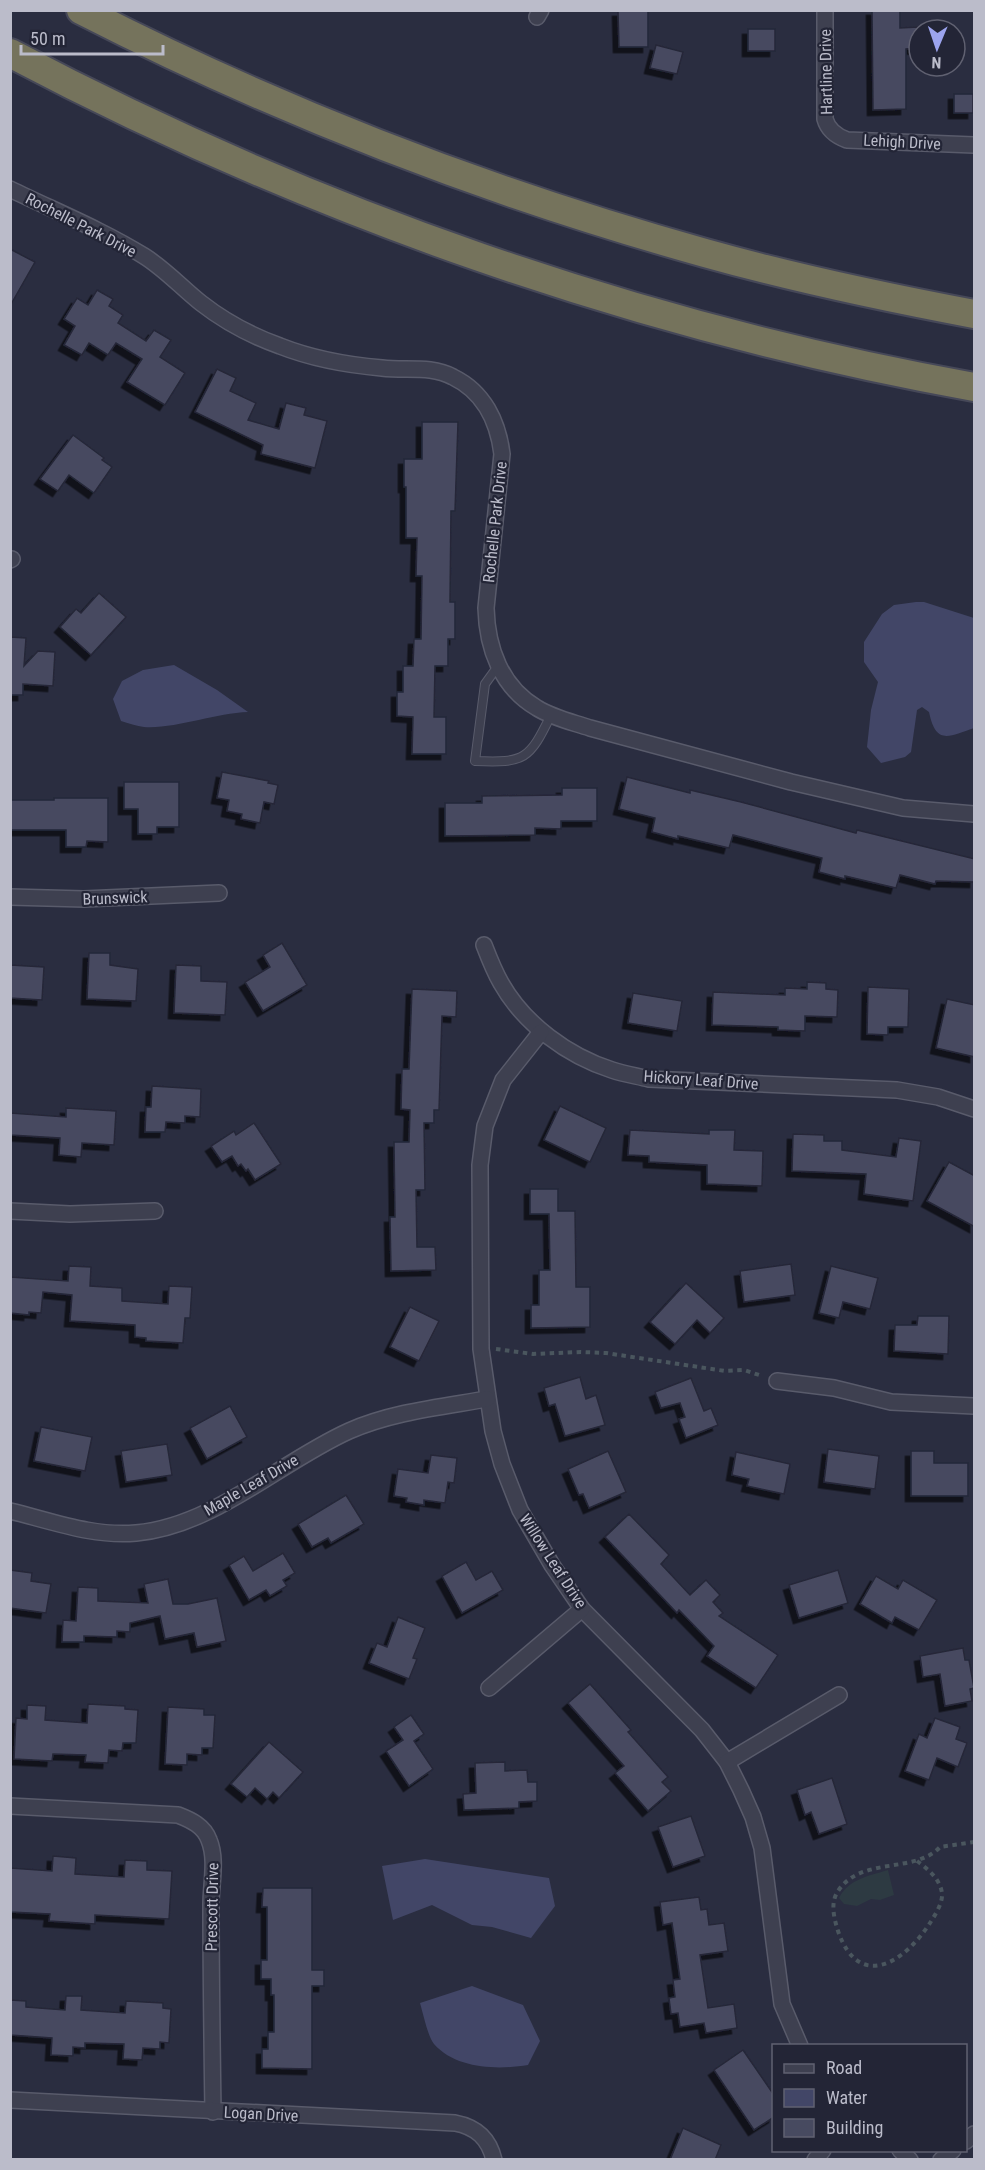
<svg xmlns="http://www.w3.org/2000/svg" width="985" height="2170" font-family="'Roboto Condensed',sans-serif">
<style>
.green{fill:#2d3a42}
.water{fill:#424667}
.building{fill:#474a60;stroke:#252738;stroke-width:1.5;filter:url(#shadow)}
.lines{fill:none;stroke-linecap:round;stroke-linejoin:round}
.service-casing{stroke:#595b6b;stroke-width:10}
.minor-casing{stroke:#595b6b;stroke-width:18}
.motorway-casing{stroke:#464858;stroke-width:32}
.path{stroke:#4a565e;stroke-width:4;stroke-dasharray:4.5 4.5;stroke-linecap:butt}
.service{stroke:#3e4050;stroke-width:8}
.minor{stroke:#3e4050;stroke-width:15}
.motorway{stroke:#75735c;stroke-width:28}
.labels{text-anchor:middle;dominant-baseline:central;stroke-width:4.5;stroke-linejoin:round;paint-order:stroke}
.street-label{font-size:16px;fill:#bbbcca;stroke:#232536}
</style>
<defs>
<filter id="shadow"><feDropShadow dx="-5.5" dy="5.5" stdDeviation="0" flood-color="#0009"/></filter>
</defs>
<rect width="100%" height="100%" fill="#2a2d40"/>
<path class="green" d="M888,1870L894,1895L880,1900L871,1899L857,1906L844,1904L839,1898C849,1879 868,1876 888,1870Z"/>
<g class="water">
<path d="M916,602H924L974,618V728C948,737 936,745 929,712L922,707L917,710L911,752L905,757L881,763L867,747L871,710L878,682L864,662V642L882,614L894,605Z"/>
<path d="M174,665L217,690L248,712C215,713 176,729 144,727C137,726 128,723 121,721L113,699L122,681L143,670Z"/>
<polygon points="425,1859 549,1878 555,1906 531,1938 492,1927 472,1925 432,1905 393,1920 382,1866"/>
<path d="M472,1986L523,2005L540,2041L528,2065C498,2070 456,2069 434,2044C428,2037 423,2013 420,2003Z"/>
</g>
<g class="building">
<polygon points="872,10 900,10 900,28 919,27 919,48 906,49 906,109 873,110"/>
<polygon points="618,11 648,11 648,47 619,47"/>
<rect x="748" y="29" width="27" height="22"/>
<polygon points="656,45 683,52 677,74 650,68"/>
<rect x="954" y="94" width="19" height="19"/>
<polygon points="10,249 35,262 10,306"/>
<polygon points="97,290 113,299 109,306 123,315 118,323 146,341 154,330 171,340 160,357 185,373 165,405 127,382 142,359 116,343 108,355 89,343 82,355 64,345 75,326 64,319 77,298 88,305"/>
<polygon points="217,369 236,378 230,391 256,403 248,420 279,429 286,403 306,408 304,415 327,421 315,468 261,454 263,445 195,412"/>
<polygon points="422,422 458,422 455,511 451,511 450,602 455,602 455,639 448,639 448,666 435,666 434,717 446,717 446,754 412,754 413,717 397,716 397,692 403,692 403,666 413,666 414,639 421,639 422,576 416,576 417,538 406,538 406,487 404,487 404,459 422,459"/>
<polygon points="73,435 104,458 102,460 112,467 94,493 69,475 58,491 40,479"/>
<polygon points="99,593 126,617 91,655 60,627 76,609 81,613"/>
<polygon points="10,637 26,638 24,666 38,651 55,652 53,686 23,684 23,695 10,695"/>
<polygon points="222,772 269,781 268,783 278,785 274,804 264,802 260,823 241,819 242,814 227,811 229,800 217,798"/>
<polygon points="627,777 690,793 690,790 741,802 856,833 857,830 975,859 975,882 936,881 935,884 900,875 896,888 845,876 845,879 819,872 822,858 733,835 729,848 678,836 678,839 652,832 655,818 619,809"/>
<polygon points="124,782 179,782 179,827 157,827 157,834 138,834 138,809 124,809"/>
<polygon points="562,788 597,788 597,821 561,821 561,829 535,828 535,835 445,836 445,803 482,803 482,796 562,795"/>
<polygon points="54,798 108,798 108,842 87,841 86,847 66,847 66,830 10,830 10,800 54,800"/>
<polygon points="282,943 307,985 263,1011 245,982 270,967 263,955"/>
<polygon points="89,953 110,953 110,965 138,969 136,1001 87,999"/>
<polygon points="10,965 44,967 42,1000 10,998"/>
<polygon points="176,965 201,966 201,981 227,982 225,1015 174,1013"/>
<polygon points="807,982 826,983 826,989 838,990 837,1017 805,1016 805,1031 778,1030 778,1027 712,1025 713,992 785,995 785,988 807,989"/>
<polygon points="868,987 909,989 908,1027 888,1027 888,1035 867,1034"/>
<polygon points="412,989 457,991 456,1017 442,1016 439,1110 434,1110 434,1123 424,1123 425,1190 416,1190 417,1247 435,1247 436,1270 391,1271 390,1217 395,1217 394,1142 409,1142 410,1110 401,1109 402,1069 409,1069"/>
<polygon points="633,993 682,1001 677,1031 628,1023"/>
<polygon points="947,999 975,1005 975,1057 936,1048"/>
<polygon points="152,1086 201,1089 200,1117 185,1116 185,1123 166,1122 165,1132 145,1132 146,1107 151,1107"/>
<polygon points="560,1106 606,1128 590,1162 544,1140"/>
<polygon points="66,1108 116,1111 114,1145 82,1143 81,1157 59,1155 60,1138 10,1135 10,1113 66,1117"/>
<polygon points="254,1123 281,1164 255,1180 248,1169 246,1171 241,1164 238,1166 232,1156 222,1162 211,1146 234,1131 236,1135"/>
<polygon points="630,1130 709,1134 709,1130 735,1130 734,1150 763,1151 762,1186 707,1184 707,1165 649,1162 649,1156 628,1155"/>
<polygon points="793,1134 824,1135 824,1141 842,1141 842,1150 896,1157 899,1138 921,1141 913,1201 864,1194 866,1174 792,1171"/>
<polygon points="949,1162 975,1176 975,1227 927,1201"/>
<polygon points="530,1189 558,1189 558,1211 575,1211 576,1287 590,1287 590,1327 531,1328 531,1305 539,1305 539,1270 550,1270 549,1214 530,1214"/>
<polygon points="791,1264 795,1295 744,1302 740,1271"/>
<polygon points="69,1266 91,1267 90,1286 122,1288 122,1301 168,1304 169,1286 192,1287 190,1318 185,1318 183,1343 146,1341 146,1338 135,1337 135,1325 70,1321 72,1295 43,1292 41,1313 29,1312 29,1315 10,1313 10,1277 68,1281"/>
<polygon points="831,1266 878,1278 870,1309 843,1302 839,1318 819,1313"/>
<polygon points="686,1283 724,1318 710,1333 697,1320 675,1344 650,1322"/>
<polygon points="410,1307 439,1321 419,1361 390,1347"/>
<polygon points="918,1316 949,1316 948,1354 894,1351 895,1325 917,1325"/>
<polygon points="580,1377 586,1399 596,1395 605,1425 565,1436 555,1404 549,1406 544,1388"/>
<polygon points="691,1378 704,1411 711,1408 718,1425 686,1438 679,1419 685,1417 680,1403 661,1408 655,1392"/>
<polygon points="230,1406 247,1437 207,1459 190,1428"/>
<polygon points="41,1427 92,1437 85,1471 34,1461"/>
<polygon points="167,1444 172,1475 126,1482 121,1451"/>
<polygon points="828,1449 879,1456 875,1489 824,1482"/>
<polygon points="608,1451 626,1492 589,1508 583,1494 579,1495 568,1469"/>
<polygon points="911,1451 934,1451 934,1463 968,1463 968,1496 911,1496"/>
<polygon points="736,1452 790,1464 784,1494 747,1486 749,1479 732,1475"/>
<polygon points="431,1455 457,1458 454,1483 448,1482 445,1503 424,1500 424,1505 406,1502 407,1498 394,1496 398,1469 428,1473"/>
<polygon points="346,1495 364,1524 331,1543 328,1538 312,1547 298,1524"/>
<polygon points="629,1514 669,1555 661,1564 690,1595 706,1580 720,1595 713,1602 723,1613 719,1616 778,1655 756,1688 707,1656 714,1646 679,1610 677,1613 605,1537"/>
<polygon points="283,1553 295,1573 283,1580 287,1586 270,1596 266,1590 249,1600 229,1565 244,1556 253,1571"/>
<polygon points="466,1562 476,1580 492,1571 503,1590 462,1613 442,1576"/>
<polygon points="10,1570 32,1573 31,1581 51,1584 46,1613 10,1608"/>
<polygon points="838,1570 848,1603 799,1618 789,1585"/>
<polygon points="876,1576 898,1589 903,1580 937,1600 919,1630 895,1617 892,1623 860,1604"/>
<polygon points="168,1579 173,1604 188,1604 217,1598 226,1641 197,1647 194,1633 165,1639 160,1616 130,1623 130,1632 117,1631 117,1637 84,1636 84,1642 62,1642 63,1620 76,1621 78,1587 98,1588 98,1601 148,1603 144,1584"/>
<polygon points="398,1617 425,1628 413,1658 417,1659 409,1679 369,1663 377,1643 387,1647"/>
<polygon points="963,1648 965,1660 969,1660 974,1688 970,1689 972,1701 945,1706 940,1674 923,1677 920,1656"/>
<polygon points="590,1684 631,1730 628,1732 668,1777 662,1782 671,1791 648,1811 615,1773 624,1766 568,1703"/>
<polygon points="88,1704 125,1706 125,1709 138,1710 136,1743 123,1743 122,1751 109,1750 108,1763 85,1762 86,1755 53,1754 52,1761 14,1759 16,1718 27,1719 27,1705 46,1706 45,1720 87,1723"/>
<polygon points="168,1707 204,1709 204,1715 215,1715 213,1748 202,1748 202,1755 187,1754 187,1765 165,1764"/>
<polygon points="411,1715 424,1734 414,1741 433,1769 409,1786 386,1751 403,1740 394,1727"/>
<polygon points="935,1718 960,1727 956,1739 967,1743 958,1767 937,1758 929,1780 905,1771 919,1734 927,1738"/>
<polygon points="269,1742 303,1772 279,1798 273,1792 267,1799 255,1788 247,1797 231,1784"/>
<polygon points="505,1762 505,1771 527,1770 528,1782 537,1782 537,1801 519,1802 519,1808 464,1810 463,1794 476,1793 475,1763"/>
<polygon points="832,1778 847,1824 819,1834 811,1812 805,1815 797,1790"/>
<polygon points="691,1816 705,1856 673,1867 658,1827"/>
<polygon points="53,1856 76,1858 75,1874 124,1877 125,1860 147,1861 147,1870 172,1871 169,1919 95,1915 95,1924 49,1921 50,1914 10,1912 10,1868 52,1871"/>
<polygon points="263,1888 312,1888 312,1970 324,1970 324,1986 312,1986 312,2069 262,2068 262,2049 268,2049 268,2032 274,2032 274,1995 271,1995 271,1979 261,1979 261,1960 267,1960 267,1907 262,1907"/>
<polygon points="699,1897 701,1910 707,1909 709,1925 724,1923 728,1951 700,1955 708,2008 734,2004 737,2028 706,2033 704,2023 680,2027 678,2013 671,2014 669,1998 675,1997 673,1980 680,1979 672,1923 663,1925 660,1902"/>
<polygon points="66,1996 82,1996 81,2010 125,2013 126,2001 163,2003 163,2008 171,2009 169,2043 160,2042 160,2049 143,2048 142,2060 123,2059 124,2044 85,2043 85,2048 73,2047 73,2056 51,2055 52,2038 10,2035 10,2000 26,2001 26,2007 65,2010"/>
<polygon points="743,2050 774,2095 774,2117 754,2130 714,2070"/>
<polygon points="683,2128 721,2145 715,2160 670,2160"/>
</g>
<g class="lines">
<g class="service-casing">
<path id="service" d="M498,666L485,684L475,761C525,763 529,760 551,715"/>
</g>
<g class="minor-casing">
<g id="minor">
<path d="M825,10V119C828,130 836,136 847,140L974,145"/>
<polyline points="537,17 541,10"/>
<path d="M10,189C55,211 102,230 144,256C165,269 182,288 201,303C224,321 252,336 280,346C313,359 347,365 382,368C406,371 431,365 453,377C484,392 498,422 502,454L486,608C487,648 501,687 537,708C553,718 572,722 590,728L791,782L903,808L974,814"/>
<polyline points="10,560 12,559"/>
<polyline points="10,897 84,899 219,893"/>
<path d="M484,945C489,958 494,971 501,983C524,1024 568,1056 612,1070C624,1074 637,1076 649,1079L897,1090L938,1097L974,1109"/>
<polyline points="541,1032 503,1080 485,1126 480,1165 481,1349 493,1431 502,1464 520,1510 552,1565 582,1609 702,1730 727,1762 741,1790 753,1817 762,1848 782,2004 800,2046"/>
<polyline points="10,1211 70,1214 155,1211"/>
<polyline points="777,1381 834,1388 891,1402 974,1406"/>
<path d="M10,1511C52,1521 93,1537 136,1533C214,1526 280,1462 349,1431C392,1412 441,1407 487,1399"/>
<polyline points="489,1688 582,1609"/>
<polyline points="727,1762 839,1695"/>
<path d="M10,1806L178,1815C191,1820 204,1826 209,1840C217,1859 211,1884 211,1904C211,1973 212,2043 213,2112"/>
<path d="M10,2100L455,2123C476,2127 489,2138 494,2160"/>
<polyline points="966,2141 974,2134"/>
<polyline points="900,2150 910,2160"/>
<polyline points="815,2160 823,2150"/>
<polyline points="941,2160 953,2150"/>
</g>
</g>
<g class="motorway-casing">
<g id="motorway">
<path d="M81,10C280,112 490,193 705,253C794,278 884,297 974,314"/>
<path d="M10,53C311,212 640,327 974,387"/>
</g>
</g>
<g class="path">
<polyline points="496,1349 533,1354 581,1352 606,1353 725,1371 744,1370 762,1376"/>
<path d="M917,1861C928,1869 940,1879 942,1893C943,1903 935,1915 930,1923C905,1962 859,1992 838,1931C834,1918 830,1903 838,1891C861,1856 915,1874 940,1847L974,1842"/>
</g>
<use href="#service" class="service"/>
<use href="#minor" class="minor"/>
<use href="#motorway" class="motorway"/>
</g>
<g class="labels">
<g class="street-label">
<text transform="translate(826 72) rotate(-91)">Hartline Drive</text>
<text transform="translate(902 142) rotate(3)">Lehigh Drive</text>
<text transform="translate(81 225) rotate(27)">Rochelle Park Drive</text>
<text transform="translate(495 522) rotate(-84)">Rochelle Park Drive</text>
<text transform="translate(115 898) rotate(-2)">Brunswick</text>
<text transform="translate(701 1080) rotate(4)">Hickory Leaf Drive</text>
<text transform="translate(251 1485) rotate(-30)">Maple Leaf Drive</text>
<text transform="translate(553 1561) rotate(57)">Willow Leaf Drive</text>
<text transform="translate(212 1907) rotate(-89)">Prescott Drive</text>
<text transform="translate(261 2114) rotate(3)">Logan Drive</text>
</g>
</g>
<rect width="985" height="2170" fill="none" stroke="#bbbcca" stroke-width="24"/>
<rect x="772" y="2044" width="195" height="108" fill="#232536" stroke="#606171" stroke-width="1.5"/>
<rect x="784" y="2064" width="30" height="9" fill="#3e4050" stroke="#606171" stroke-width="1.5"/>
<text x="826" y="2074" font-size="18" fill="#bbbcca">Road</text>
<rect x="784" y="2089" width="30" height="18" fill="#424667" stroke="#606171" stroke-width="1.5"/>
<text x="826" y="2104" font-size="18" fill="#bbbcca">Water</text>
<rect x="784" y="2119" width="30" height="18" fill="#474a60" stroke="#606171" stroke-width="1.5"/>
<text x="826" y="2134" font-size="18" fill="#bbbcca">Building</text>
<g transform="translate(937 48) rotate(182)"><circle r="28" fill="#232536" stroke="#606171" stroke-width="1.5"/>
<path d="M0-4.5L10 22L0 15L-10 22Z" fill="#9ca4ee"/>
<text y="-9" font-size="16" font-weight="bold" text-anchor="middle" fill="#bbbcca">N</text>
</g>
<path d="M21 45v9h142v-9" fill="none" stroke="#bbbcca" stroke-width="3"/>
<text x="30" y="45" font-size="18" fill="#bbbcca" stroke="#232536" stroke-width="4.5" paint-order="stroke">50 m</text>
</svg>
